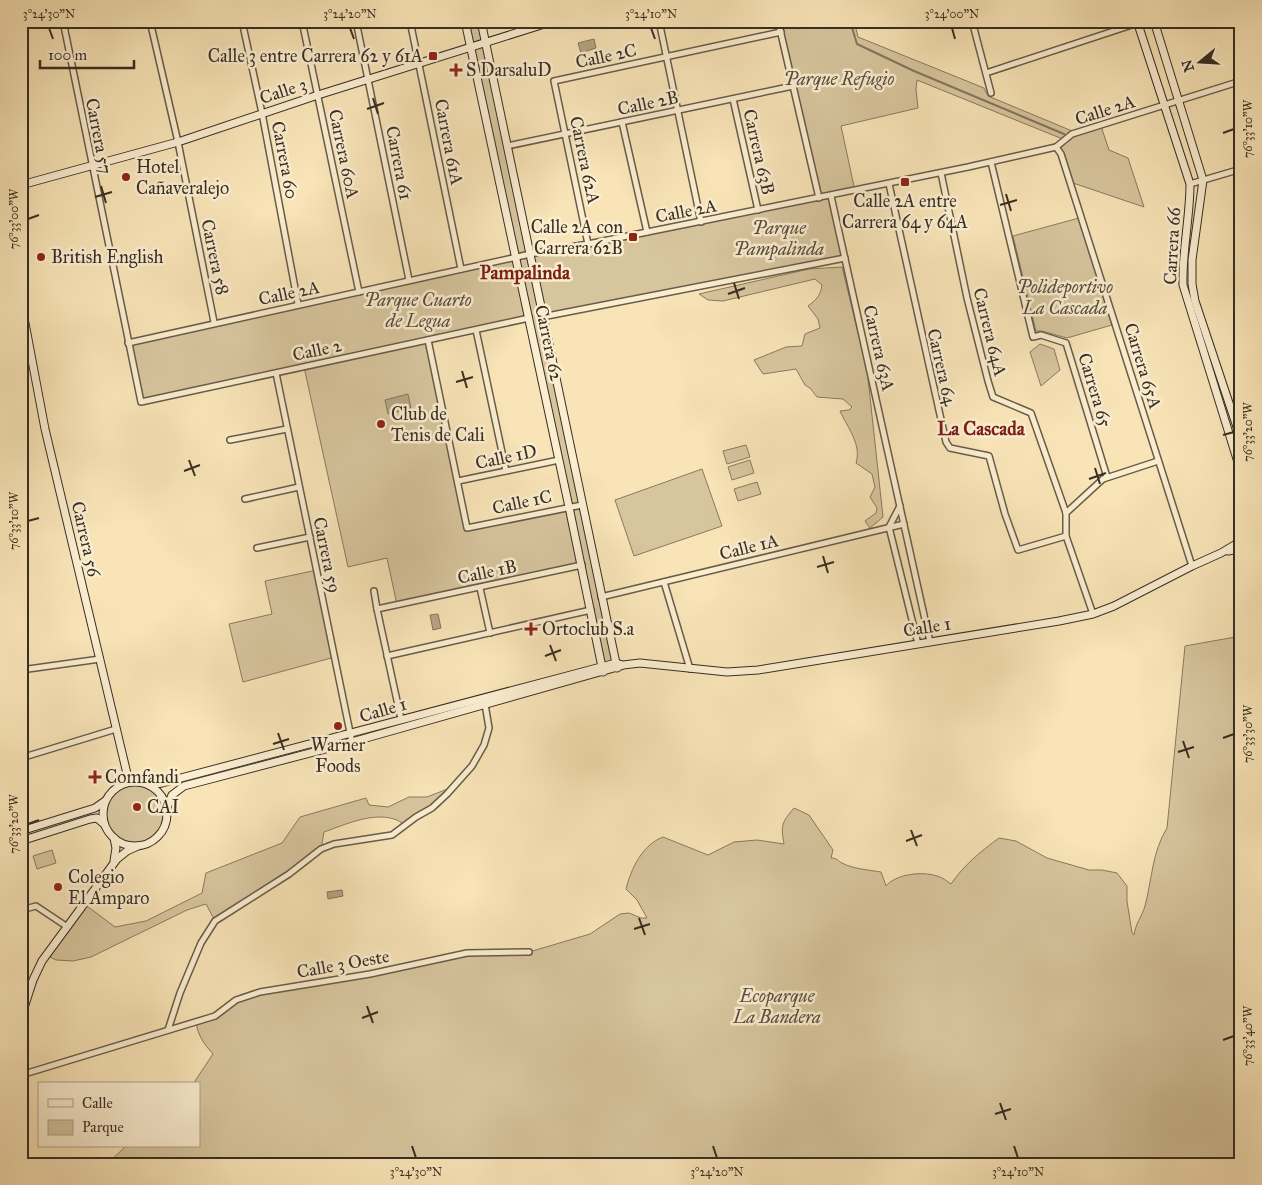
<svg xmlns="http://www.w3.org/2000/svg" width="1262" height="1185" font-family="'IM FELL Great Primer',serif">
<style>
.green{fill:#d7c59e;stroke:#887a60;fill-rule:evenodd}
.water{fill:#b7a685;stroke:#84765e}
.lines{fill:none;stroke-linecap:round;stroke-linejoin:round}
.stream{stroke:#84765e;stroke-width:2}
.street-casing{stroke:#685c48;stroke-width:8}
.secondary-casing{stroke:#382e23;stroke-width:9}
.street{stroke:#faedd0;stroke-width:5}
.secondary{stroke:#faedd0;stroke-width:7}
.ticks{fill:none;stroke:#382e23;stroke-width:2}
.poi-dot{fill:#8f2418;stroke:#faedd0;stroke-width:2}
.labels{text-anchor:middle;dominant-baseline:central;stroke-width:5;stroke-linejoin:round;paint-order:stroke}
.poi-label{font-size:18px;fill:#382e23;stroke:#faedd0;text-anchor:start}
.street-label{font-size:18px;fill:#382e23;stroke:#faedd0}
.park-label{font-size:18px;font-style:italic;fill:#584c3c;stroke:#faedd0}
.neighbourhood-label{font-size:19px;font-weight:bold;fill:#7a1f14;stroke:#faedd0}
.neatline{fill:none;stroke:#382e23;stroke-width:2}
.ticks-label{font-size:12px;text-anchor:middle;fill:#382e23}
</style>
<rect width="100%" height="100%" fill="#f8e4b7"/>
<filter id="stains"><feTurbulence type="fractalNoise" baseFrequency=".004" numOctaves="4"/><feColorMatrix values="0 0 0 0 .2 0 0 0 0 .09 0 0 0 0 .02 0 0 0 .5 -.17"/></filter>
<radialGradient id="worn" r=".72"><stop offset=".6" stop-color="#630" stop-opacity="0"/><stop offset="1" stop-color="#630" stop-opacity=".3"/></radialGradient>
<g class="green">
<path d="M465,21H481L529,254L819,198L778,21H796L798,29L828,21H854L858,37L984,88L988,96L1077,133L1101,126L1109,150L1128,158L1144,207L1070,182L1056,147L1065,140L917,80L916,89L918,108L841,126L855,191L831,196L845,258L542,317L616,663L602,666L581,566L397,605L387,558L348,567L304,367L141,402L128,343L516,257ZM529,319L569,507L467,528L428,340Z"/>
<polygon points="1079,218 1112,325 1067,338 1042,331 1036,331 1013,236"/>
<path d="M842,267L867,369L883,517L870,528L865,521L876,513L877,508L870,497L875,487L872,474L856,463C862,444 847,427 840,411L849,410L852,407L843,399L817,397L810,388L805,385L796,369L763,374L754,360L786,347L802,346L805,334L820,328L818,319L808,306C816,300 821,295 822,285L815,279L723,301L708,300L699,294L809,269Z"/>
<polygon points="1040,344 1054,349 1060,370 1041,386 1030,352"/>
<polygon points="746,445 750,457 727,464 723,451"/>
<polygon points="750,460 754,473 732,480 728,467"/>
<polygon points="702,469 722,526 634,556 615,500"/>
<polygon points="757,482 761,494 738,501 734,489"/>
<polygon points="317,570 335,657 243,682 229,624 272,614 265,581"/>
<path d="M1241,636V1164H107L126,1146H199V1084H193L213,1054C204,1044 198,1036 196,1022L215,1016L236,1000L260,992L370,974L467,953L529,952L590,934L620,914L629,913L641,918H647L637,900L626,889C631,869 642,845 663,837L708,855L734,842L757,840L784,844C781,826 781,823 794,808L809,815L833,850L831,858C837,858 838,861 842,863C853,869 869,870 881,872L886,886C896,874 922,871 937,876C942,877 947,881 951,884C964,865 980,852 999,838L1016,841L1047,858L1089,870H1102L1117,873L1127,886V901L1132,933L1134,935C1135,925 1142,916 1145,906C1152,880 1152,852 1167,828L1185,646Z"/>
<circle cx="135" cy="814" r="32"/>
<path d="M450,788L447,794L405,825C402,823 398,820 394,819C372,812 344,825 324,832L321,849L289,874L215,921L206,904L187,910L91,957L73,961L56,960L46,955L83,903L115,927L146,921L202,893L206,873L282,843L300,817L366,798L369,805L388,807L409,797H427Z"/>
<polygon points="52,850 56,863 37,869 33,856"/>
</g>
<g class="water">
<polygon points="594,39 596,48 581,53 578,43"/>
<polygon points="408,394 411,408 388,414 385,400"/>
<polygon points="438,614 441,628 433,630 430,615"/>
<polygon points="342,890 343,896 328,899 327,892"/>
</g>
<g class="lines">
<polyline class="stream" points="850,21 857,44 914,71 1064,134"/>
<g class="street-casing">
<g id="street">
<polyline points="63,21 141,402 529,318"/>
<polyline points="150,21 178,142 214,322"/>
<polyline points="242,21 262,113 298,304"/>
<polyline points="302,21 359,292"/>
<polyline points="356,21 409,280"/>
<polyline points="410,21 461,269"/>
<polyline points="659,21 701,222"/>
<polyline points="778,21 819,198"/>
<polyline points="972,21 991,93"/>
<polyline points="986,73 1144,21"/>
<polyline points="733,99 758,210"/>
<polyline points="622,122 647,232"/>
<polyline points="507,146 793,86"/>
<polyline points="1056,147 1061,154 1192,566"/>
<polyline points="991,162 1033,337 1041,335 1066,343 1107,477"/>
<polyline points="941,173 967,298 988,381 993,397 1031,413 1066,513 1066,536 1093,614"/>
<polyline points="889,184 946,442 950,448 989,456 1005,514 1018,550 1066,536"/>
<polyline points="1190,184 1241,169"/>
<polyline points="831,196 930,642"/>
<polyline points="588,244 554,81 781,32"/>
<polyline points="542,317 845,258"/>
<polyline points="476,330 506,471"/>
<polyline points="428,340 467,528 582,505"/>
<polyline points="128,343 535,253 588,244 968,167 1056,147 1072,134 1241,81"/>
<polyline points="276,373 352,742"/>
<polyline points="230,440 287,429"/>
<polyline points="458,481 559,460"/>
<polyline points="245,499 299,487"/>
<polyline points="900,506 889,527 918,644"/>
<polyline points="1066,513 1103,479 1158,461"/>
<polyline points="257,548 310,537"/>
<polyline points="664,582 690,669"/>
<polyline points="480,588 490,633"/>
<polyline points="374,591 377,609"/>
<polyline points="601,597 904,524"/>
<polyline points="387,656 591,610"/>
<polyline points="21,670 100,659"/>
<polyline points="401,719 377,609 582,565"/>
<polyline points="21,758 116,729"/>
<polyline points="21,910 36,906 66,926"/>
<polyline points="168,1030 180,993 201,943 215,921 289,874 321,849 334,844 392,835 416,817 432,808 447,794 472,766 484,745 489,728 485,704"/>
<polyline points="21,1075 215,1016 236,1000 260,992 370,974 467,953 529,952"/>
</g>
</g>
<g class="secondary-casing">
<g id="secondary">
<polyline points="465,21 569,507 603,672"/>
<polyline points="481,21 617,668"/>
<path d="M1137,21L1190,184C1190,218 1182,251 1183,285L1241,472"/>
<polyline points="1154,21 1203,180 1192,260 1192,284 1195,301 1241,439"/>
<polyline points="21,185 178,142 318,95 554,21"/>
<polyline points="21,302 45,429 129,782"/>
<polyline points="1228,551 1241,549"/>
<circle cx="135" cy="814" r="32"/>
<polyline points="149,785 162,783 616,663 623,665 640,663 727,672 758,670 1059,621 1093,614 1114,606 1192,566 1221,553 1241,541"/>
<polyline points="166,810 172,795 184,786 352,742 621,666"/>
<polyline points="21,831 95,808 105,801"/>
<polyline points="114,838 116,848 114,861"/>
<polyline points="21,841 90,819 97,818 104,824"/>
<polyline points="21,1017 33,980 42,961 117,859 127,851 138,846"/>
</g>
</g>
<use href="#street" class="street"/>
<use href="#secondary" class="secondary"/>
</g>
<path class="ticks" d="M49,28L53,39M350,28L354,39M651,28L655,39M952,28L955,39M373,98L378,114M367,109L384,103M1223,133L1234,129M101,186L106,203M1006,194L1011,211M95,197L112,192M1000,205L1017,200M28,219L39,215M734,283L739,299M728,294L745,288M462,371L467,388M456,382L473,377M1223,435L1234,432M189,460L195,476M1095,468L1100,484M184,471L200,465M1089,479L1106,473M28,521L39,518M823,556L828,573M817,567L834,562M550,645L556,661M545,656L561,650M278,733L284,750M1223,738L1234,734M1183,741L1189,758M273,744L289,739M1178,752L1194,747M28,824L39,820M911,830L917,846M906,841L922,835M639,918L645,935M634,929L650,924M367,1006L373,1023M362,1018L378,1012M1223,1040L1234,1036M1000,1103L1006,1120M995,1114L1011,1109M412,1146L416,1158M713,1146L717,1158M1014,1146L1018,1158"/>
<g class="poi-dot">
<rect x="428" y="51" width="10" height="10" rx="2.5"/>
<path d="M453.5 62.5h5v5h5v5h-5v5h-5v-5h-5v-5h5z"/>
<circle cx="126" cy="177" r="5"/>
<rect x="900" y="177" width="10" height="10" rx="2.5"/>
<rect x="628" y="232" width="10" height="10" rx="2.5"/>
<circle cx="41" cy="257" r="5"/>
<circle cx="381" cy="424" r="5"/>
<path d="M528.5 621.5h5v5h5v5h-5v5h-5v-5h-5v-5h5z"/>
<circle cx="338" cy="726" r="5"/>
<path d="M92.5 769.5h5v5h5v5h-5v5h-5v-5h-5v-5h5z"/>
<circle cx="137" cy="807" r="5"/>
<circle cx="58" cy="887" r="5"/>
</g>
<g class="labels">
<g class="poi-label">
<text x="423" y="56" text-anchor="end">Calle 3 entre Carrera 62 y 61A</text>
<text x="466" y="70">S DarsaluD</text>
<text x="136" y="167">Hotel<tspan x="136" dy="21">Cañaveralejo</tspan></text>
<text x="905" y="201" text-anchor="middle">Calle 2A entre<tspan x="905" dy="21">Carrera 64 y 64A</tspan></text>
<text x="623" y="227" text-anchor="end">Calle 2A con<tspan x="623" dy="21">Carrera 62B</tspan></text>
<text x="51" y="257">British English</text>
<text x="391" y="414">Club de<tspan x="391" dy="21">Tenis de Cali</tspan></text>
<text x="542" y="629">Ortoclub S.a</text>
<text x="338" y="745" text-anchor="middle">Warner<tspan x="338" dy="21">Foods</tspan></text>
<text x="105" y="777">Comfandi</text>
<text x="147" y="807">CAI</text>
<text x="68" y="877">Colegio<tspan x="68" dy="21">El Amparo</tspan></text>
</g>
<g class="street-label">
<text transform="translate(606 56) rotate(-12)">Calle 2C</text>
<text transform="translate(283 91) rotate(-18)">Calle 3</text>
<text transform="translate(648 103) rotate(-12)">Calle 2B</text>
<text transform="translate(1105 110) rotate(-18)">Calle 2A</text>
<text transform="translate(99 136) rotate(79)">Carrera 57</text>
<text transform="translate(449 142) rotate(79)">Carrera 61A</text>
<text transform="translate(759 152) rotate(77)">Carrera 63B</text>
<text transform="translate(344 154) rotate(78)">Carrera 60A</text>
<text transform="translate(285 160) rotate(79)">Carrera 60</text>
<text transform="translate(585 160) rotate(78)">Carrera 62A</text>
<text transform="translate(399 163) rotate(79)">Carrera 61</text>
<text transform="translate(686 211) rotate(-11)">Calle 2A</text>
<text transform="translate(1172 246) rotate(-87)">Carrera 66</text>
<text transform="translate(215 257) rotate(78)">Carrera 58</text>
<text transform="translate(289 293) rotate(-12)">Calle 2A</text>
<text transform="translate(990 332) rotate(76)">Carrera 64A</text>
<text transform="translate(549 343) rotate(78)">Carrera 62</text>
<text transform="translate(879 348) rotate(77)">Carrera 63A</text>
<text transform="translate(317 350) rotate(-12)">Calle 2</text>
<text transform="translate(1143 366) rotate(73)">Carrera 65A</text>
<text transform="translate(942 367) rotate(77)">Carrera 64</text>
<text transform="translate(1095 390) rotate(73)">Carrera 65</text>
<text transform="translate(506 457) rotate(-12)">Calle 1D</text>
<text transform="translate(522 502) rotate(-12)">Calle 1C</text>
<text transform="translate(86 539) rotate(77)">Carrera 56</text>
<text transform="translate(749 547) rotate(-14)">Calle 1A</text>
<text transform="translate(327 555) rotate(78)">Carrera 59</text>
<text transform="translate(487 572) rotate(-12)">Calle 1B</text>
<text transform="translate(927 627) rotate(-9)">Calle 1</text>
<text transform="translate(383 710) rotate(-16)">Calle 1</text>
<text transform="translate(343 964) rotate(-10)">Calle 3 Oeste</text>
</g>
<g class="park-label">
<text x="839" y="79">Parque Refugio</text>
<text x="779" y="228">Parque<tspan x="779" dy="21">Pampalinda</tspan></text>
<text x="1065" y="287">Polideportivo<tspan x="1065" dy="21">La Cascada</tspan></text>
<text x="418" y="300">Parque Cuarto<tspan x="418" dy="21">de Legua</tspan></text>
<text x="777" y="996">Ecoparque<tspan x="777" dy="21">La Bandera</tspan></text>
</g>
<g class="neighbourhood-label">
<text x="525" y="272">Pampalinda</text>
<text x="981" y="428">La Cascada</text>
</g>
</g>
<rect width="1262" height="1185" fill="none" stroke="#f8e4b7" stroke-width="55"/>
<rect x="38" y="1082" width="162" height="65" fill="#faedd0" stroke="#aca18b"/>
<rect x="48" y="1099" width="25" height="8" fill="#faedd0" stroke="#aca18b"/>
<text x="82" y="1108" font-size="15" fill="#382e23">Calle</text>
<rect x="48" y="1120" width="25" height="15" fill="#d7c59e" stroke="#aca18b"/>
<text x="82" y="1132" font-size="15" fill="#382e23">Parque</text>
<g transform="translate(1200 62) rotate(252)" stroke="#faedd0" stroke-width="4" paint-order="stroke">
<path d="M0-4L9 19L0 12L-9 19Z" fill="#382e23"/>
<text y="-8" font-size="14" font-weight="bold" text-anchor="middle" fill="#382e23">N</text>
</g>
<path d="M40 60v8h94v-8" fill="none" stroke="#382e23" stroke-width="2.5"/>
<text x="48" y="60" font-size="15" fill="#382e23" stroke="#faedd0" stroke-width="4" paint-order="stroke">100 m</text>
<rect x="28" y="28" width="1206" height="1130" class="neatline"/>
<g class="ticks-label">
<text x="49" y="18">3°24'30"N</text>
<text x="350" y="18">3°24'20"N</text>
<text x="651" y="18">3°24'10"N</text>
<text x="952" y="18">3°24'00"N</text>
<text transform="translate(1248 129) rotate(-90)" y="4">76°33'10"W</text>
<text transform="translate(14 219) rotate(-90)" y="4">76°33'00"W</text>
<text transform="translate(1248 432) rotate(-90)" y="4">76°33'20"W</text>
<text transform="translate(14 521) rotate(-90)" y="4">76°33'10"W</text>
<text transform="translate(1248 734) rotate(-90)" y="4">76°33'30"W</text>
<text transform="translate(14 824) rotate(-90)" y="4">76°33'20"W</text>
<text transform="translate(1248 1036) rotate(-90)" y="4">76°33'40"W</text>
<text x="416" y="1176">3°24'30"N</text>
<text x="717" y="1176">3°24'20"N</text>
<text x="1018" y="1176">3°24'10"N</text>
</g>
<rect width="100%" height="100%" filter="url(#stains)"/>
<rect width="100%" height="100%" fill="url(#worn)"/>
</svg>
